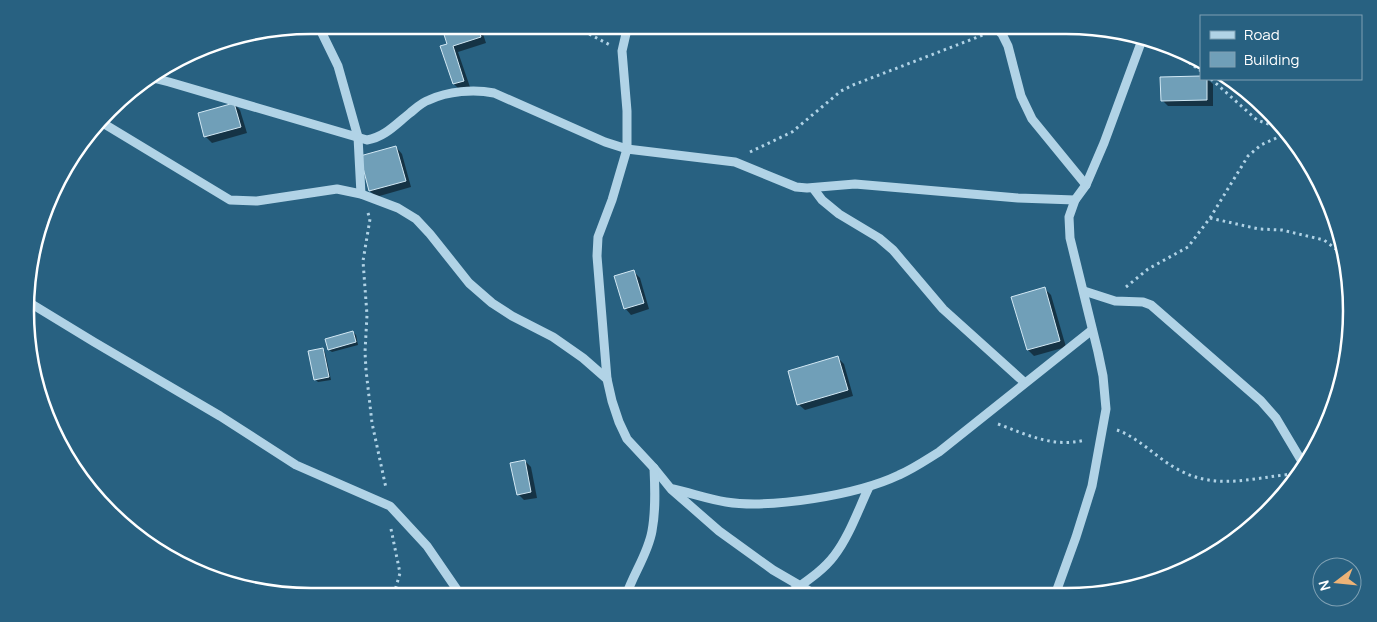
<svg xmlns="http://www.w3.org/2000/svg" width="1377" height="622" font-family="Manrope,sans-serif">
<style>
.shadow{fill:#0007}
.building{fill:#709fb8;stroke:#d3e9f5}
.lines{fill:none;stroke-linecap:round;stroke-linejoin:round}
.path{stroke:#b1d3e6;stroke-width:3;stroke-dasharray:2.5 4;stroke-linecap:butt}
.minor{stroke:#b1d3e6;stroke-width:9}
.rim{fill:none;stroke:#fff;stroke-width:2.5}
</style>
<rect width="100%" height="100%" fill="#286181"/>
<g class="shadow">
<polygon points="443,25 480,25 486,43 458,52 470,87 460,90 454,84 449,44"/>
<polygon points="1201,79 1207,79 1213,84 1213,106 1168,106 1162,100"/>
<polygon points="234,104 240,110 247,133 212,143 206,137 199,114"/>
<polygon points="396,147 402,154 411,187 376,197 370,191"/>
<polygon points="634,272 640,278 649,309 631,315 625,308"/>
<polygon points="1045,289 1051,295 1066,347 1034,356 1028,350"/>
<polygon points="353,332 356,335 358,345 332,352 329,350"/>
<polygon points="323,349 325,352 331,380 318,382 315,379"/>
<polygon points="838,358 844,364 853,396 805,410 798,404"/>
<polygon points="525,461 531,467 537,498 524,500 518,494"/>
</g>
<g class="building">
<polygon points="441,25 477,25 481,37 453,46 464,81 453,84 440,46 447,44"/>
<polygon points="1201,76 1201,79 1207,79 1207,100 1161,101 1160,77"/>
<polygon points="234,103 241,127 204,137 198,113"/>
<polygon points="396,146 406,181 369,191 360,156"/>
<polygon points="634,270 644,303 624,309 614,276"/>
<polygon points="1045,287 1060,341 1027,350 1011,297"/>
<polygon points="353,331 356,342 328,350 325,339"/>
<polygon points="323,348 329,377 314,380 308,351"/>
<polygon points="838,356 848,390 797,405 788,371"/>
<polygon points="525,460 531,492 517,495 510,463"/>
<polygon points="1000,592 1001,595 976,595"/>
</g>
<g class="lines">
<g class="path">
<polyline points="572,25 610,45"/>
<polyline points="1155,43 1174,52 1201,71"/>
<polyline points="1211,79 1257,120 1282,129"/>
<polyline points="750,152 792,132 841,91 853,85 983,35"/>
<polyline points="368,213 370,219 363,261 367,315 365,352 366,370 372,423 386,488"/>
<polyline points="1210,218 1259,229 1282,230 1324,240 1341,253"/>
<polyline points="1126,287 1148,269 1188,247 1210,218 1248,156 1261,145 1285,134"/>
<path d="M998,424C1028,435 1053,448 1085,440"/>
<path d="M1117,430C1137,437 1154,455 1172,466C1213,492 1249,478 1293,474"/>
<polyline points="391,529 400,573 393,597"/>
</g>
<g class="minor">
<polyline points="318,25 338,66 358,137 361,194"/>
<polyline points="628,25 622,51 627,111 627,149 612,200 598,237 597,256 607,379 612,401 619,422 627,439 654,468 671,489 719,531 773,570 816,595"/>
<polyline points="993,25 1002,34 1008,46 1021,96 1032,119 1086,185"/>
<path d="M153,78L169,82L367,140C385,137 396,124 410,113C415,109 422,102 429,100C448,91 474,89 494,93L605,142L627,149L735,162L796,187L807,188L855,184L1018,198L1075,200"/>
<polyline points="101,122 230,200 257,201 337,189 361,194 398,208 416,219 430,234 469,283 492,303 512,316 553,337 583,358 607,379"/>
<polyline points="813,188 822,200 839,214 879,238 893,250 943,309 1024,382"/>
<polyline points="1084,291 1115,301 1143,302 1151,305 1261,401 1276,418 1304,465"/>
<polyline points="30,303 94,342 220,416 296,465 390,506 427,546 462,597"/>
<path d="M673,489C691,493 708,499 726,502C771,509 857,495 899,475C913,469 926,460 939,452L1092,330"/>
<polyline points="1055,595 1076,537 1092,486 1106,409 1103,376 1098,352 1070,238 1069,217 1075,200 1086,185 1104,143 1142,40"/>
<path d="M626,596C633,574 648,554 652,531C656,510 655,488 654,468"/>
<path d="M786,596C802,584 822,572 834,556C849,537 859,508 869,487"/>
</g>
</g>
<path d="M0 0H1377V622H0ZM311 34H1066A277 277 0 0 1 1343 311V311A277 277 0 0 1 1066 588H311A277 277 0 0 1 34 311V311A277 277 0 0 1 311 34Z" fill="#286181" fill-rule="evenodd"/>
<path class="rim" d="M311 34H1066A277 277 0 0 1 1343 311V311A277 277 0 0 1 1066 588H311A277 277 0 0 1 34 311V311A277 277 0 0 1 311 34Z"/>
<rect x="1200" y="15" width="162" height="65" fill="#286181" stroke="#7ea0b3"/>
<rect x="1210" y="31" width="25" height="8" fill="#b1d3e6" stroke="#7ea0b3"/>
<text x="1244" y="40" font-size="15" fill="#ffffff">Road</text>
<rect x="1210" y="52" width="25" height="15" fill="#709fb8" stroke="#7ea0b3"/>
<text x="1244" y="65" font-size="15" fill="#ffffff">Building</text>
<g transform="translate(1337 582) rotate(254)"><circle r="24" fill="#286181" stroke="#7ea0b3"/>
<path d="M0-4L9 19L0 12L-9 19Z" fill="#edb377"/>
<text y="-8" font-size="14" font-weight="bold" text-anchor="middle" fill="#ffffff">N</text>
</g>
</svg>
